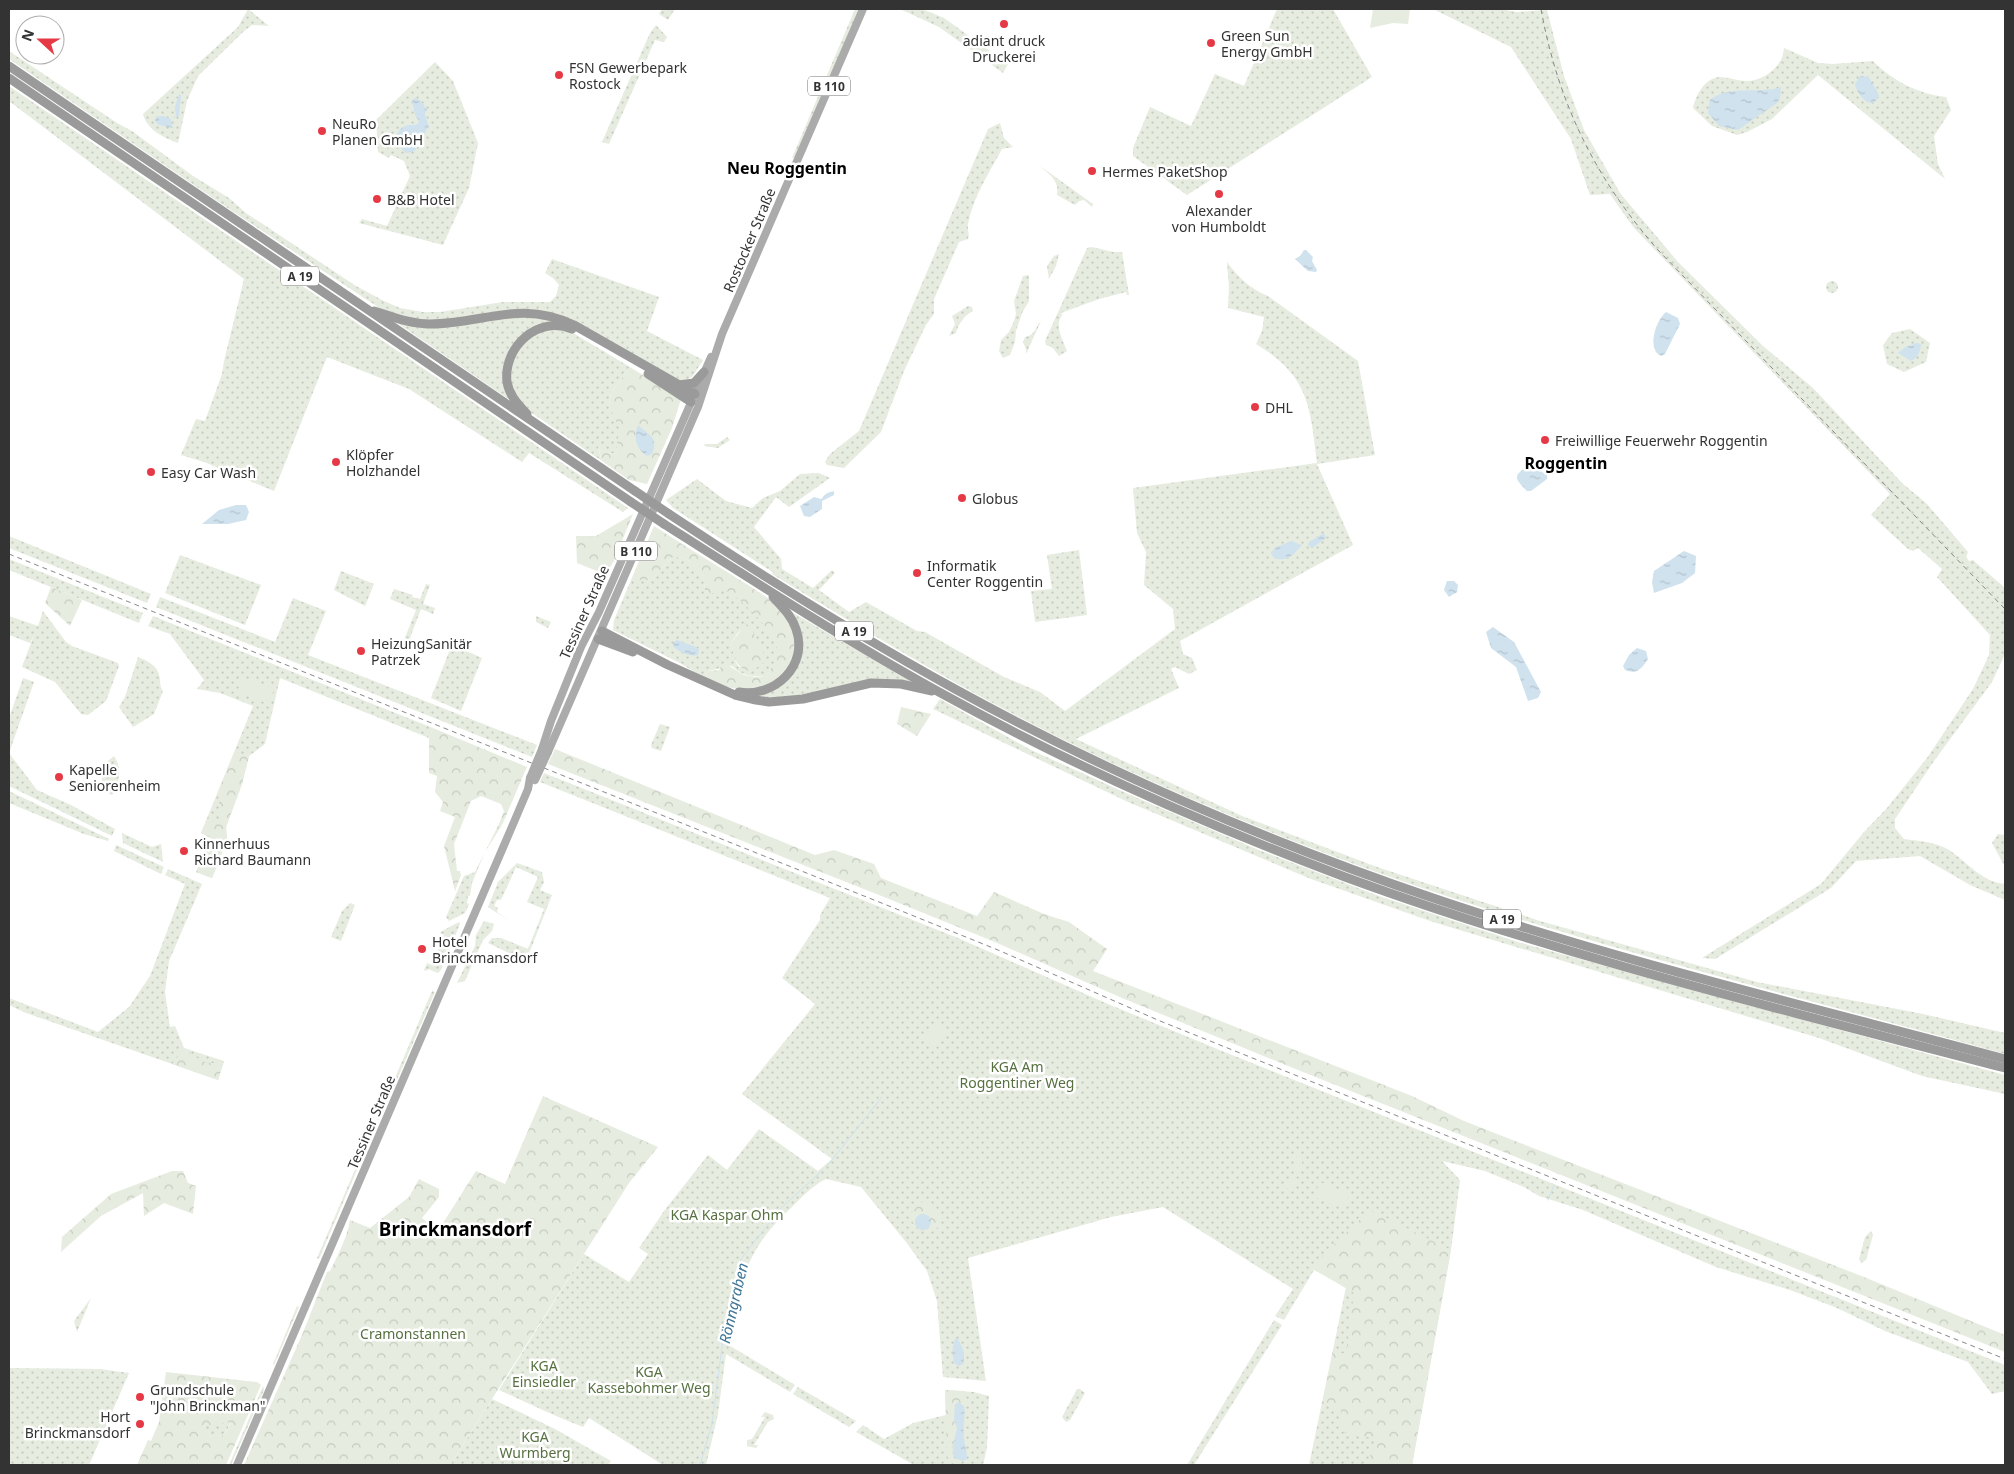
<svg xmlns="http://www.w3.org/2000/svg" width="2014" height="1474" font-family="'Noto Sans',sans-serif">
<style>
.grass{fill:url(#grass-dots);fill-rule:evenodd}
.forest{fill:url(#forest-crowns);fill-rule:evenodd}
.park{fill:#e6ecdf}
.water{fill:url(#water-ripples)}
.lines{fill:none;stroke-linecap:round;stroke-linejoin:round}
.stream{stroke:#cfe2ee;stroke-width:1}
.major{stroke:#ababab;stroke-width:8}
.highway{stroke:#9a9a9a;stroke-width:9}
.rail{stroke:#888;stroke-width:1;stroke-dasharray:5 4;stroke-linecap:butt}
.major-bridge{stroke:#ababab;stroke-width:8}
.highway-bridge{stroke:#9a9a9a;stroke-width:9}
.poi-dot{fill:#e63946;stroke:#fff;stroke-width:2}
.labels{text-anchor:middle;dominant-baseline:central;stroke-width:5;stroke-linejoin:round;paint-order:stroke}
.shield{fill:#fff;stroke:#707070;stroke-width:1}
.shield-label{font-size:12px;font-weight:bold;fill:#333}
.poi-label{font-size:14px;fill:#333;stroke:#fff;text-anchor:start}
.street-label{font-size:14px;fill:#333;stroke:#fff}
.park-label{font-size:14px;fill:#56703f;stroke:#fff}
.water-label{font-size:15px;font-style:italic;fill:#3f7597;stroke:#fff}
.quarter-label{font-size:16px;font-weight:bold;fill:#000;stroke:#fff}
.district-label{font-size:19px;font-weight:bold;fill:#000;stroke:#fff}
</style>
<defs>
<pattern id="grass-dots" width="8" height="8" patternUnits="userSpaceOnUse" patternTransform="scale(1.25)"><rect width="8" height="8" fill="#e6ecdf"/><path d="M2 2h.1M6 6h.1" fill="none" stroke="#c6cbc0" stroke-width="1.8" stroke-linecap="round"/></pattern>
<pattern id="forest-crowns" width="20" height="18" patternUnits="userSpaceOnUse" patternTransform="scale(1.25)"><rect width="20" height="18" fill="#e6ecdf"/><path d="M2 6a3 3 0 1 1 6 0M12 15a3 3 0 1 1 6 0" fill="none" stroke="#c6cbc0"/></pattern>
<pattern id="water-ripples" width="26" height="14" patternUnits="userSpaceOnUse" patternTransform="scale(1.25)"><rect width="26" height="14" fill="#cfe2ee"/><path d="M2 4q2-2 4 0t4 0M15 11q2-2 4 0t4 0" fill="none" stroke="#b2c2cd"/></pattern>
</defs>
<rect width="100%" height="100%" fill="#fff"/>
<g class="grass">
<path d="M248,9L269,26L252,25L243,32L198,76L187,101L178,143C164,138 147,130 143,114L238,27Z"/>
<polygon points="662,9 675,9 668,20 659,14"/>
<polygon points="855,9 860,9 796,157 792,158"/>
<polygon points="900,9 922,9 944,18 1008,64 1003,73 939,27"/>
<polygon points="1277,9 1333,9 1372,77 1187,195 1133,156 1133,148 1150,107 1191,126 1215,74 1244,86"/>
<path d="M1433,9H1498L1517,12L1547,10L1564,76L1584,130L1620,193L1678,262L1763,346L1813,388L1902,483L1927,504L1968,552L1966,557L1969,561L1973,560L2005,588V654L1992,682L1934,761L1895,819V828L1904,839C1919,841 1936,842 1949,850C1968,863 1982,882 2005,884V900L1970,885L1920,856L1856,861L1831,888L1715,959L1702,958L1821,884L1864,832L1887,808L1927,758L1973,689L1989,655L1990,635L1937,577L1942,569L1918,548L1913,551L1908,549L1871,515L1890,494L1634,228L1610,194L1590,195L1571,139L1511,47Z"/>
<polygon points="656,25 667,37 664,42 655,40 609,144 602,142 650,33"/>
<path d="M1784,48L1818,63L1833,64L1873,61C1893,81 1918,94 1946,97L1951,110L1934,136L1938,164L1945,179L1818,75L1772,119L1747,132L1737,135L1712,126L1693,108C1696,95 1704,79 1719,77C1728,77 1738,81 1747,81C1764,81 1784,65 1784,48Z"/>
<polygon points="9,51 117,123 132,131 193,176 229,198 246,213 356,286 384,301 400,308 423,312 440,312 503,302 550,302 556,296 559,285 553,278 545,273 552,259 659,297 647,331 703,360 693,376 682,383 548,313 424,322 384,311 232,211 9,59"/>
<path d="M435,62L453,81L478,143L469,188L443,245L359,223L362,219L387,226L410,176L404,161L391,155L389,158L378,152L376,120ZM427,110L425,114L429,126L415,151L411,124H417Z"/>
<polygon points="9,86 628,508 623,512 529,453 522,462 409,389 327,357 274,491 204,462 181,455 196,419 205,421 222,374 224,361 244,279 9,101"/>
<path d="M1000,123L1004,138L1013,147L1002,149C989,173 973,197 968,224C967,230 970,234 968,239L959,242L934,299V314L926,325L904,371L881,432L844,468L827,465L825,462L830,454L859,431L988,129Z"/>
<path d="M1040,166L1093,204L1092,207L1084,200L1079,201L1075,205L1057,195C1060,181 1049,174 1040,166Z"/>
<path d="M1092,247L1113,252H1122L1129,295H1127L1126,292L1099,299L1061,313L1062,315C1054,326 1063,340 1067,351L1059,356L1053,348L1046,345L1045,341L1087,248Z"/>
<polygon points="1059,254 1056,266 1049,279 1047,266 1054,256"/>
<path d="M1227,262C1238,277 1250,289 1268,296L1358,361L1375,455L1317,464L1353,545L1180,641L1183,654L1192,658L1197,670L1189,674L1175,667L1171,669L1179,688L1076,739L1242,816L1377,867L1540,921L1757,982L1923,1014L2005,1033V1054C1795,995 1582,945 1376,872C1232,820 1090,758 956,683C894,648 833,611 772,574L774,573L673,508L666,500L697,479L726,501L752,508L763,498L780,491L800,474L819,473L830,478L789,507L776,497L754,527L781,559L782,569L813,588L832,570L835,573L819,590L849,612L866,602L917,631L925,632L1004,677L1040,692L1065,711L1175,629L1173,609L1144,585L1146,552L1137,533L1133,488L1317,463C1310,406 1309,376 1256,344L1262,331L1264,317L1228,308L1229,287Z"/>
<polygon points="1029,275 1029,301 1022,313 1016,331 1015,342 1010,355 1003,358 999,351 1001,340 1009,332 1014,321 1016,314 1014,301 1023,276"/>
<circle cx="1832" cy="287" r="6"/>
<path d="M968,306L972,307L973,311C965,315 958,324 956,333L949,336L955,324L952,316Z"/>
<polygon points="520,314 565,323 547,324 507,357 513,402 390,318 404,323"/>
<path d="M1041,321L1026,354V349L1023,342L1025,337C1036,335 1035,327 1041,321Z"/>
<polygon points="547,329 568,330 630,367 611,393 609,405 620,428 616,454 605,452 598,447 602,461 523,407 510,385 511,363 525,340"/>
<polygon points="1910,329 1930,343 1926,362 1904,372 1887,364 1883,345 1892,333"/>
<polygon points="727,437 730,440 718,448 704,446 705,444 717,444"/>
<polygon points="9,536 151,594 147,603 9,548"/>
<polygon points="1079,550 1087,615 1035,622 1031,591 1052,589 1047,555"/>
<polygon points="180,555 261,585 245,625 165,593"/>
<path d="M673,557C691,556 705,573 705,590C711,590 719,588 725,589C739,593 779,636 778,651C777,661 772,668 766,676C752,677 742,676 732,666L707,671L705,676H701L680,663L613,630L614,620L631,580H648L653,578ZM742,629L740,668L736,663L731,643L737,634Z"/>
<polygon points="9,559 143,613 139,623 9,570"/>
<polygon points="341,571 374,584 365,606 334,590"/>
<polygon points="426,584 430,585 423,604 435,608 433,614 421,609 410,638 413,640 412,644 419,647 413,647 411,649 402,645 416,610 390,599 394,589 413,595 412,597 420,599"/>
<polygon points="160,597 275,642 293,598 326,611 308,655 537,745 532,757 156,607"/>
<polygon points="43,611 66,642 72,646 118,663 119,666 106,701 88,715 81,714 55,682 22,667 34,635 30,643 9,635 9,616 38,626"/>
<polygon points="790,611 913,683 896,681 777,700 752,696 768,692"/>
<polygon points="153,616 433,728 429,738 280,678 265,744 249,756 242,784 226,827 227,840 212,878 196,872 211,838 201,833 253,706 220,693 197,689 204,680 170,634 148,626"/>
<polygon points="536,616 551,622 548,628 536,622"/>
<polygon points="454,639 462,649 482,658 461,711 431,698"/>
<path d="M138,657C147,661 157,665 159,675C161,681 159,686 163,691L154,714L133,727L119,707L125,697Z"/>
<polygon points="23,678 34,682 9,753 37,790 71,805 115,829 112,836 9,786 9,718"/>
<polygon points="940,699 1031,750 1135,797 1254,848 1379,896 1521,943 2005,1075 2005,1094 1922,1076 1819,1038 1433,922 1311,879 1128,802 933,709"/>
<polygon points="660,724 670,727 661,751 652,748 651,745"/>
<path d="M114,756C123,769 119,783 112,795L98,789L103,776L98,769Z"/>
<path d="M544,773L958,938L1108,1004L1227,1053L2005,1365V1391L1992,1394L1968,1362L1885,1331L1837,1308L1790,1290L1716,1267L1583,1210L1539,1196L1524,1187L1485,1171L1442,1161L1460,1180L1451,1250L1412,1465H1309L1346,1287L1314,1270L1284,1320L1275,1316L1293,1289L1163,1207L1111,1217L968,1258L986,1381L943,1377L937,1301L927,1271L906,1242L861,1187L826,1179C813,1185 801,1198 791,1208C743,1252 741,1284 727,1344L795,1385L790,1392L726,1354L718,1414L706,1465H663L589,1418L583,1427C554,1416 526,1402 499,1390L584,1254L629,1282L648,1254L639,1248L664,1211L708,1155L727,1170L759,1129L818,1171L832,1159L742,1094L815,1004L782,978L820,920V915L830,898L540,782Z"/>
<polygon points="9,791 109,839 108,841 84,834 9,803"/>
<polygon points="499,824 502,825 485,852 472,883 470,896 468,896 467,903 469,904 465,913 449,921 446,917 464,876 475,872"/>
<polygon points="122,833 152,847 161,844 163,862 123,843"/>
<polygon points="1998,834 2005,835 2005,867 1992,843"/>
<polygon points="116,845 164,867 161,874 114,851"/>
<polygon points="517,863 542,872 544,882 540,890 552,895 526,961 488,943 492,938 501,938 528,949 544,909 527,902 538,877 516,867 502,898 500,900 497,900 494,906 498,908 497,912 511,922 488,907 498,882"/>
<polygon points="168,869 202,884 169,961 165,992 170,1027 175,1026 184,1048 224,1061 218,1080 26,1013 9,1005 9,998 98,1032 129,1007 150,976 185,884 165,875"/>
<polygon points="350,903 355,905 341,941 331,937 342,911"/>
<polygon points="484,921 494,924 492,931 483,940 465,981 457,983 475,946 476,935"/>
<polygon points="459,922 460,924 441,970 438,973 428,969 426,971 424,970 427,963 432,965 444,935 440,933 442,931"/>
<polygon points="432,991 435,992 380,1119 377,1120"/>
<polygon points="373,1128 374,1130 319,1259 317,1258"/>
<polygon points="1871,1231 1873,1235 1866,1260 1861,1263 1859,1259 1865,1237"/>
<polygon points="91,1298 77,1332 74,1321"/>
<polygon points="1274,1320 1282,1325 1194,1465 1187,1465"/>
<polygon points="9,1368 100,1369 129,1373 89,1465 9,1465"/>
<polygon points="263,1386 264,1390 231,1465 229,1465"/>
<polygon points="798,1387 856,1421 849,1427 793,1394"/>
<polygon points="1077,1389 1080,1389 1085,1393 1070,1420 1066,1422 1062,1417"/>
<polygon points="945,1390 974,1392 989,1396 987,1448 983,1465 914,1465 856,1432 863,1425 884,1439 913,1423 946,1415"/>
<polygon points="492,1399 555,1429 611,1461 608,1465 450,1465"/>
<polygon points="765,1412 773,1415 774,1419 768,1422 754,1445 758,1445 756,1448 747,1446 747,1440 752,1439 765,1417 761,1417"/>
<polygon points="231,1421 225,1435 210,1437 201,1427"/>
</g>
<g class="forest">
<polygon points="630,367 681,399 672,428 647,484 629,480 602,461 598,446 605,452 616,454 619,428 609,405 611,393"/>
<polygon points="633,514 614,561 607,572 602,573 577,563 576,536 596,536"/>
<path d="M654,526C679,542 704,558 729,573C748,586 776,599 789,620C801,641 795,666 777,681C773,684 768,685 763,686C736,694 725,686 701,676H705L707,671L719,670L724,663L744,675L755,677L766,676C772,667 779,658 777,647C775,633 736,591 721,589L717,592L709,594L705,591C705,573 691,556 673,557L653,578L648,580H631Z"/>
<polygon points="51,587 82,600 70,626 45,603"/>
<path d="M744,623L750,626L767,660L751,672C734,666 735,659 731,643L742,629Z"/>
<polygon points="901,707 931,714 917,736 897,724"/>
<polygon points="433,728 527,767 502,825 499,824 504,811 501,804 481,796 471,801 454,844 457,871 460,871 461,875 455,891 444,846 455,817 440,811 443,802 435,792 437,776 429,773 429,738"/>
<polygon points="555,749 815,855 834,850 874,864 881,878 977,916 994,892 1044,914 1069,922 1107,949 1093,971 1412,1096 1464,1121 1864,1277 2005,1335 2005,1352 1293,1068 1122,998 995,942 884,897 548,764"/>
<polygon points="233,755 249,756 242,784 226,827 227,840 212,878 196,872 211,838 201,833 207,819 221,825 218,792"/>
<path d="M184,1048C198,1059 205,1067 224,1061L218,1080L172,1064Z"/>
<path d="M543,1096L658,1147L629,1183L450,1465H244L302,1335L327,1272L330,1271C338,1255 347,1238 350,1220L370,1228L409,1197L419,1179L439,1189V1197L422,1218L438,1231L476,1171L505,1184Z"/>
<polygon points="172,1171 183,1171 188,1183 196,1186 193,1214 164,1203 144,1216 143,1193 101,1216 61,1252 62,1237 111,1194"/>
<polygon points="924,1200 941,1213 941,1228 930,1227 931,1223 916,1220 915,1225 908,1216"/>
<polygon points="1370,1210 1451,1250 1412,1465 1367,1465 1376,1439 1338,1431 1342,1412 1323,1400 1333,1351 1346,1354 1354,1293 1315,1270 1315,1263"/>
<polygon points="297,1306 299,1307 274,1365 273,1364"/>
<path d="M166,1372L257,1382L261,1385L226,1465H137L148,1440L151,1441L159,1422ZM231,1422L225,1435L210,1437L202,1427Z"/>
<polygon points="945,1390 965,1391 964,1406 961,1404 954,1420 957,1428 952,1441 953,1458 963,1461 952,1463 947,1458"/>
</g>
<g class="park">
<polygon points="1373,9 1410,9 1408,24 1393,23 1370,28"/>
<polygon points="243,677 274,689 269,704 237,692"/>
<polygon points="937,1023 948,1033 935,1048 924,1038"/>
<polygon points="1297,1156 1304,1158 1298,1172 1291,1169"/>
<polygon points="1291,1174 1297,1176 1292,1190 1286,1188"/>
<polygon points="1320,1182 1350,1194 1344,1209 1314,1197"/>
</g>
<g class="water">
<path d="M1860,76L1869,77C1872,84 1877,89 1879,96C1871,113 1857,94 1855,84Z"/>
<path d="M1781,87L1780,99L1777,103L1738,130L1719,126L1708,113L1710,100C1730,84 1759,95 1781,87Z"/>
<polygon points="179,94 181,95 179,116 171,119 173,128 159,125 155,121 156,117 163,116 171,119 176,116 175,107"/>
<path d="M415,98L421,101L427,110L425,114L429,126L415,151L406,153L395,142C397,128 403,125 417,124L419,121L415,115L412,101Z"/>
<polygon points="1304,250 1306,250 1313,257 1312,261 1317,270 1316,272 1308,271 1295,259 1300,256"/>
<path d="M1666,312L1678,318L1680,324L1665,354L1661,356C1646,349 1656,320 1666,312Z"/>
<path d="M1916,343L1921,344C1920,353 1918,357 1911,361L1898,353L1904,348Z"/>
<path d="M638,425C649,435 659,438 652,454L647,456C636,449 633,437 638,425Z"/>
<path d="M1531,465L1547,475V479L1531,491H1527C1513,477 1513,475 1531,465Z"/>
<polygon points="834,491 834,495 822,501 822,509 810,517 804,516 800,506 814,497 821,499 827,493"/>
<polygon points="236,505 246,505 249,512 246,520 228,524 202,524 219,510"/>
<polygon points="1324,533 1326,538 1312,548 1308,545 1309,542"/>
<path d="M1291,541L1302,545C1294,554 1287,563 1274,558L1271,553L1275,548Z"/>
<polygon points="1684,551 1696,556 1695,573 1682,583 1654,593 1652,582 1654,571"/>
<polygon points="1447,581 1454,581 1458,585 1457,592 1449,597 1444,590"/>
<polygon points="1493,627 1514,642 1541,692 1538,698 1528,701 1516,667 1491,648 1486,632"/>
<path d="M677,640L696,647L699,650L698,655C690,657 678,652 673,646L674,642Z"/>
<path d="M1637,648L1646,651L1648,659C1642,668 1637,675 1625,670L1623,666L1629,655Z"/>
<circle cx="923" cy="1222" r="8"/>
<path d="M956,1337C962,1345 966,1353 963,1364L959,1366L954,1363C952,1353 952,1346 956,1337Z"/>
<path d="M958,1402L964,1406C966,1417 962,1428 964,1439C965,1446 967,1451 967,1459L963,1461L954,1458C951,1447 955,1439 957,1428L954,1420L955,1405Z"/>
</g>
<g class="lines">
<g class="stream">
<polyline points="827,1166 882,1097"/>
<polyline points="1548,1200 1554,1185"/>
<polyline points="700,1465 712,1424 722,1347 741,1259 780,1209 823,1170"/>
</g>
<g class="major">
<polyline points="542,749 551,721 581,647 599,612 711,357"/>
<polyline points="548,752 698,407 722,334 863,9"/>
<polyline points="237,1465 514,822 528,789 530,778"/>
</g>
<g class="highway">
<polyline points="9,66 635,491"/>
<polyline points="9,78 631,502"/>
<path d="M374,311C393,317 410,324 430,324C484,324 519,299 574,325L695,394"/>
<polyline points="648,374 691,402"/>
<polyline points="679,385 694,383 704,372"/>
<path d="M527,414C518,404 509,395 507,382C503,347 538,315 572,329"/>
<path d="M669,514C762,576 857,635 955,689C1108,773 1271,843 1436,899C1623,962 1815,1008 2005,1059"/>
<path d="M664,524C755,582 845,640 939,692C1069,764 1206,825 1345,877C1560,956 1784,1010 2005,1068"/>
<polyline points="602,631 668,665 735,695 756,700 769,702 803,699 871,683 901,684 932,691"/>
<polyline points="598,639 633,652"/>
<path d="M739,692C775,698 809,665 796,629C792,616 782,607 773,597"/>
</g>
<g class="rail">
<path d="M1541,9C1558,103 1595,178 1658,250L2005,609"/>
<polyline points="9,554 899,910 998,950 1160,1021 2005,1359"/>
</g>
<g class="major-bridge">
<polyline points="530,778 542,749"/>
<polyline points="535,780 548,752"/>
</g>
<g class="highway-bridge">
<polyline points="635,491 669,514"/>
<polyline points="631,502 664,524"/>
</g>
</g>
<g class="poi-dot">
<circle cx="1004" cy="24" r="5"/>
<circle cx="1211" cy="43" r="5"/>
<circle cx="559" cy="75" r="5"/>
<circle cx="322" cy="131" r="5"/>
<circle cx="1092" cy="171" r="5"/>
<circle cx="1219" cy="194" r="5"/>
<circle cx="377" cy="199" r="5"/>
<circle cx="1255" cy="407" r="5"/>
<circle cx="1545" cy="440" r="5"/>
<circle cx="336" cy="462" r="5"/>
<circle cx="151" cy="472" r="5"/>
<circle cx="962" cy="498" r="5"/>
<circle cx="917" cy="573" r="5"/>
<circle cx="361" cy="651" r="5"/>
<circle cx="59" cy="777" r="5"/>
<circle cx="184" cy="851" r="5"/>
<circle cx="422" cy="949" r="5"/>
<circle cx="140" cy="1397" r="5"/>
<circle cx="140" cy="1424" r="5"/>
</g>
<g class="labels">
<g class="shield">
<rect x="808" y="76.5" width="42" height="19" rx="4"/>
<rect x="281" y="266.5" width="38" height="19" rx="4"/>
<rect x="615" y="541.5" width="42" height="19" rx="4"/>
<rect x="835" y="621.5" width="38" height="19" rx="4"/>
<rect x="1483" y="909.5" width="38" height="19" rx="4"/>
</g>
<g class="shield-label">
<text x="829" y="86">B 110</text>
<text x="300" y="276">A 19</text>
<text x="636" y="551">B 110</text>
<text x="854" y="631">A 19</text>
<text x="1502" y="919">A 19</text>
</g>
<g class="poi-label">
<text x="1221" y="35">Green Sun<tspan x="1221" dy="16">Energy GmbH</tspan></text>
<text x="1004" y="40" text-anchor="middle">adiant druck<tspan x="1004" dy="16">Druckerei</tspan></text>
<text x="569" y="67">FSN Gewerbepark<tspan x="569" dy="16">Rostock</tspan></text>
<text x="332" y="123">NeuRo<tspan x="332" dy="16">Planen GmbH</tspan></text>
<text x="1102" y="171">Hermes PaketShop</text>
<text x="387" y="199">B&amp;B Hotel</text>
<text x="1219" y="210" text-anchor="middle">Alexander<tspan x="1219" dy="16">von Humboldt</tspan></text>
<text x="1265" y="407">DHL</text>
<text x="1555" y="440">Freiwillige Feuerwehr Roggentin</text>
<text x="346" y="454">Klöpfer<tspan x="346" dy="16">Holzhandel</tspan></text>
<text x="161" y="472">Easy Car Wash</text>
<text x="972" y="498">Globus</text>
<text x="927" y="565">Informatik<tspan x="927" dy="16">Center Roggentin</tspan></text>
<text x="371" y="643">HeizungSanitär<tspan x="371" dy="16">Patrzek</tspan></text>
<text x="69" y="769">Kapelle<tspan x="69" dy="16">Seniorenheim</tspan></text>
<text x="194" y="843">Kinnerhuus<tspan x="194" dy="16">Richard Baumann</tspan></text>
<text x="432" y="941">Hotel<tspan x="432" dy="16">Brinckmansdorf</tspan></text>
<text x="150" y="1389">Grundschule<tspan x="150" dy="16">"John Brinckman"</tspan></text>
<text x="130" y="1416" text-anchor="end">Hort<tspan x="130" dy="16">Brinckmansdorf</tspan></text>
</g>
<g class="street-label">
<text transform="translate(749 240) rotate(-67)">Rostocker Straße</text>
<text transform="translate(584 612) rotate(-66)">Tessiner Straße</text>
<text transform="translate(371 1122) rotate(-67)">Tessiner Straße</text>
</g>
<g class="park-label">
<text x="1017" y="1066">KGA Am<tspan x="1017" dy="16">Roggentiner Weg</tspan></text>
<text x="727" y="1214">KGA Kaspar Ohm</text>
<text x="413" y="1333">Cramonstannen</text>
<text x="544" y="1365">KGA<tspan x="544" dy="16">Einsiedler</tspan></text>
<text x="649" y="1371">KGA<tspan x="649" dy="16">Kassebohmer Weg</tspan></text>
<text x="535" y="1436">KGA<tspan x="535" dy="16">Wurmberg</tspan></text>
</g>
<g class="water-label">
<text transform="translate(733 1303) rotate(-77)">Rönngraben</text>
</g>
<g class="quarter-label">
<text x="787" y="168">Neu Roggentin</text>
<text x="1566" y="463">Roggentin</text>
</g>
<g class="district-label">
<text x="455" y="1229">Brinckmansdorf</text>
</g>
</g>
<rect width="2014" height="1474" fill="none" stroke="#333333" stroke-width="20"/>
<g transform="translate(40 40) rotate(291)"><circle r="24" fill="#ffffff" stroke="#adadad"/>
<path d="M0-4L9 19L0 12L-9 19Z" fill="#e63946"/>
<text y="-8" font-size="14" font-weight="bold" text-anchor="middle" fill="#333333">N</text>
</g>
</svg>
